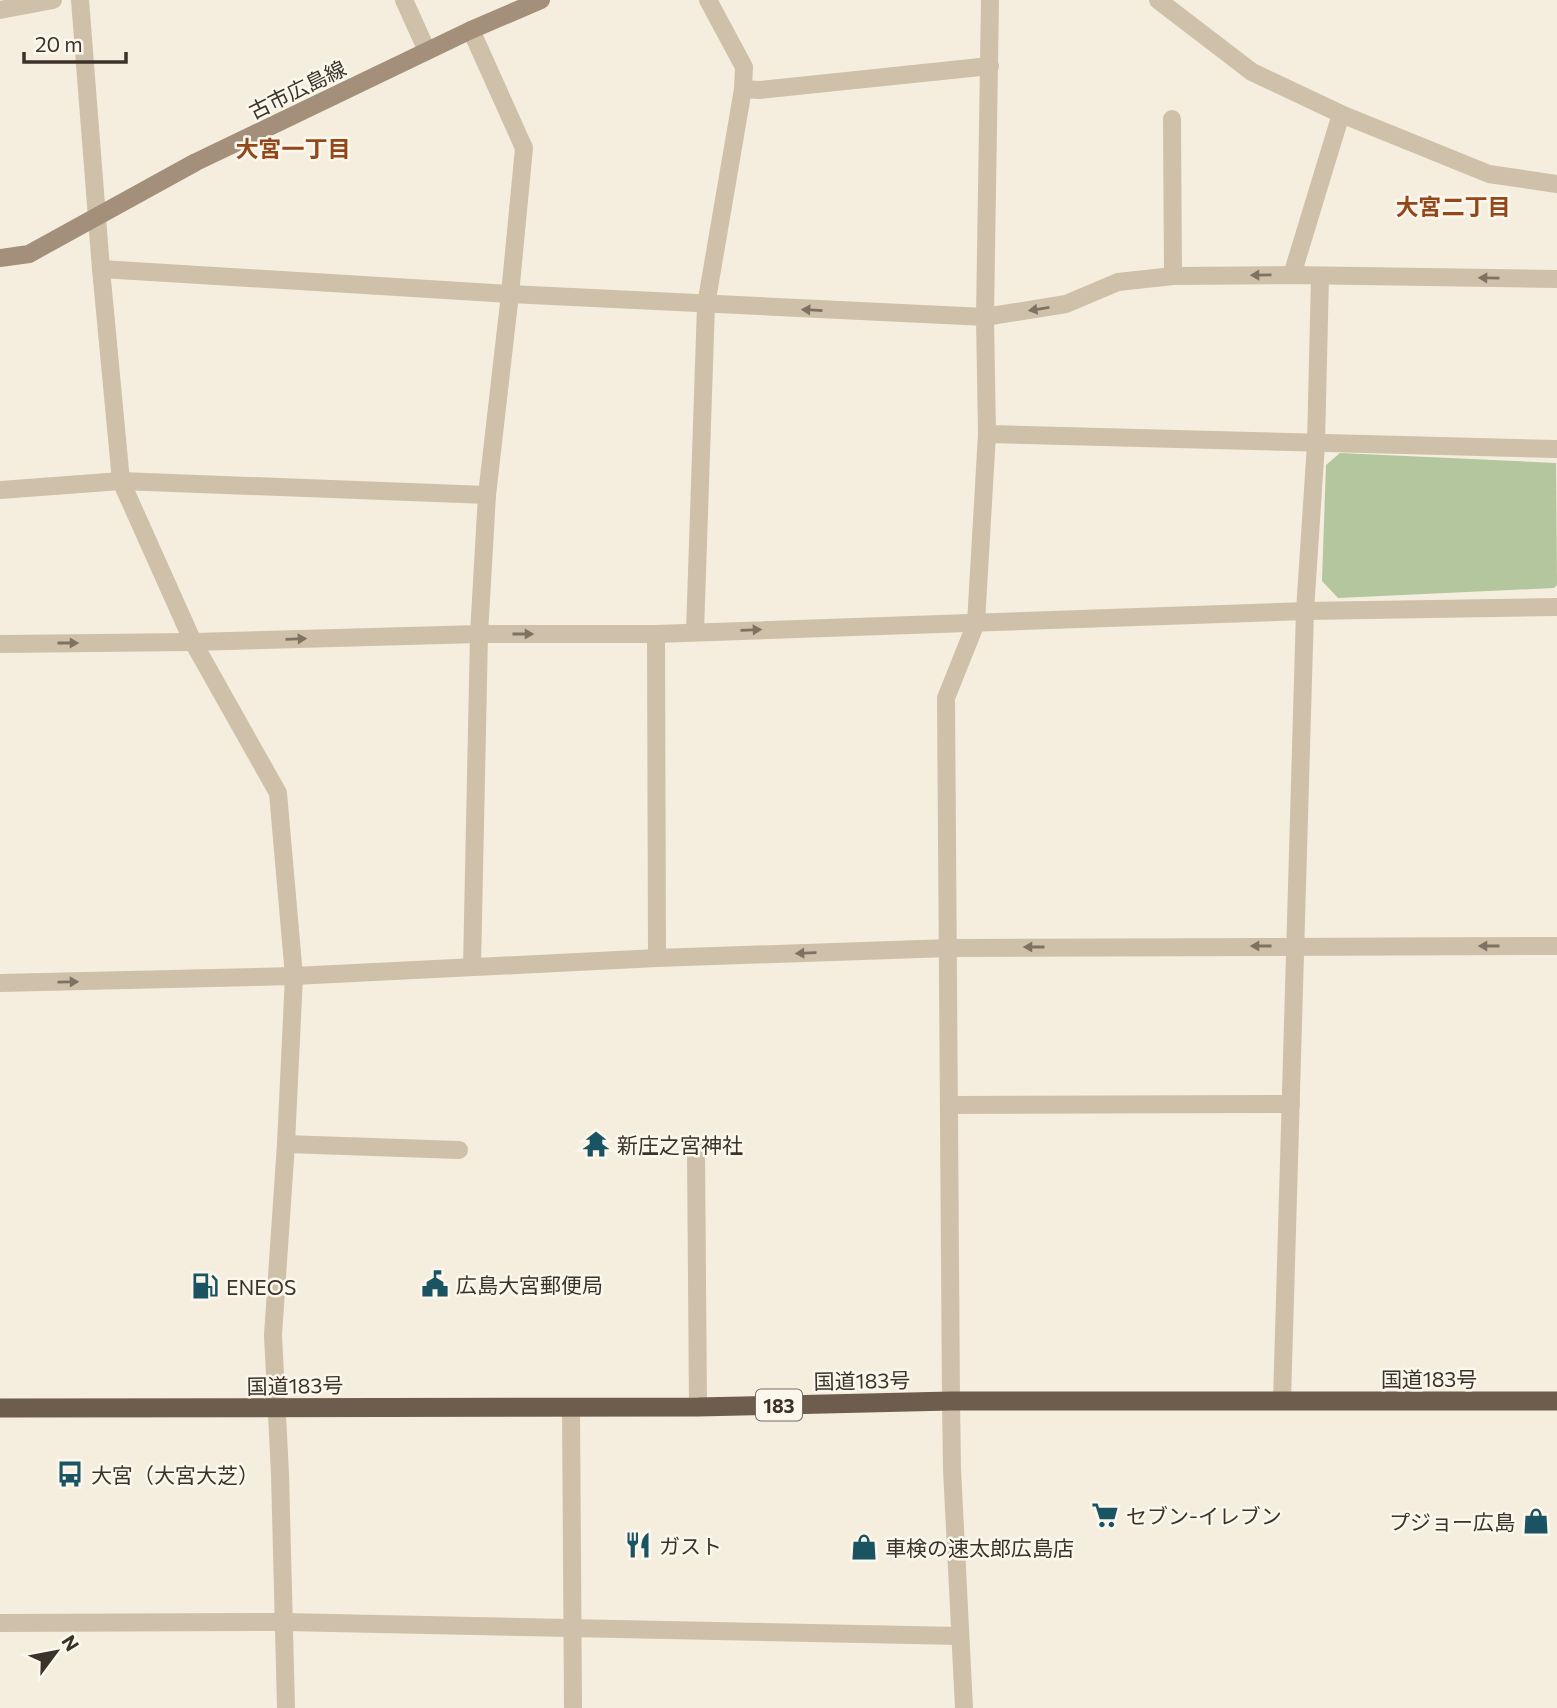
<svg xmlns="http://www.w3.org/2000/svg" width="1557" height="1708" font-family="Commissioner,'Noto Sans JP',sans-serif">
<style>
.green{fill:#b3c69d}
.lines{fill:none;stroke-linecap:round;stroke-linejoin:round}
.minor{stroke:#cfc0a9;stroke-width:18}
.tertiary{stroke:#cfc0a9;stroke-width:18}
.secondary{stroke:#a38f7a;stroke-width:18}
.trunk{stroke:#6e5c4c;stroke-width:19}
.oneway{fill:#7e7263}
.labels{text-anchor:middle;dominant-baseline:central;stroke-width:5;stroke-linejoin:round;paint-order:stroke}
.shield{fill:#fcf7ec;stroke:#766d64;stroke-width:2}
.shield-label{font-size:19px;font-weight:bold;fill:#3c3229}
.street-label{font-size:21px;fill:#3c3229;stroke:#fcf7ec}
.poi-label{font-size:21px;fill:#3c3229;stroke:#fcf7ec;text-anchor:start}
.neighbourhood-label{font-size:23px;font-weight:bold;fill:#92481b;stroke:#fcf7ec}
</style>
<rect width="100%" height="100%" fill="#f5eedf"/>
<polygon class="green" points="1340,453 1556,463 1557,585 1554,588 1338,598 1322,581 1326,465"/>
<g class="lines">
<g class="minor">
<polyline points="80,0 101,269 121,481 193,642 278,793 294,976 286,1144 273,1335 280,1474 286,1708"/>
<polyline points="404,0 427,51"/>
<polyline points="1158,0 1252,72 1341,114 1489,174 1557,184"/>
<polyline points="0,10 53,0"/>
<polyline points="471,30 524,148 510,294 487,495 479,634 472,967"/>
<polyline points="743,89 759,90 990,66"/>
<polyline points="1172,119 1173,276"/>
<polyline points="101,269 510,294 985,317 1066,304 1118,282 1173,276 1292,275 1557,279"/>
<polyline points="1292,275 1341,114"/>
<polyline points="987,434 1557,449"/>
<polyline points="0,490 121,481 487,495"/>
<polyline points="695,632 706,305 743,89 744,67 708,0"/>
<polyline points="656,634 657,958"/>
<polyline points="0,644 193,642 479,634 656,634 1305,611 1557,607"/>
<polyline points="0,983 294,976 657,958 949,948 1557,946"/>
<polyline points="951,1105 1291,1104"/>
<polyline points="286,1144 459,1150"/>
<polyline points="696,1150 698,1407"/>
<polyline points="951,1401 946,698 976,623 987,434 985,317 990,0"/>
<polyline points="1282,1401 1305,611 1316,444 1320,276"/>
<polyline points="571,1407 573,1708"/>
<polyline points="0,1623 284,1622 960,1636"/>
</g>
<polyline class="tertiary" points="951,1401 952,1469 964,1708"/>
<polyline class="secondary" points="0,258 29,254 196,162 471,30 541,0"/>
<polyline class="trunk" points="0,1408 698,1407 951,1401 1557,1401"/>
</g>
<defs><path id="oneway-solid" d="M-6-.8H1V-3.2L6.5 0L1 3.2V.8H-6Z" transform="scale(1.75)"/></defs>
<g class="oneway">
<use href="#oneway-solid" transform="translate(1261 275) rotate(179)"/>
<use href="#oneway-solid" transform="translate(1489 278) rotate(-179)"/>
<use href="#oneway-solid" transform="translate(1039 309) rotate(171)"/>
<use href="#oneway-solid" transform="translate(812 310) rotate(-177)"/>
<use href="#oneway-solid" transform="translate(751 630) rotate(-2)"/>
<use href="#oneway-solid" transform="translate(523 634)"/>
<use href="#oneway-solid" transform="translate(296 639) rotate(-2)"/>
<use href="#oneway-solid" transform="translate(68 643)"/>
<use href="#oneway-solid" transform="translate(1261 946) rotate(180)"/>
<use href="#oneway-solid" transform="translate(1489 946) rotate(180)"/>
<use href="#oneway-solid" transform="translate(1034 947) rotate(180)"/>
<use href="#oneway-solid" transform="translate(806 953) rotate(178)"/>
<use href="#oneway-solid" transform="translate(68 982) rotate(-1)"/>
</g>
<defs>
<g id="temple-bare" transform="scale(2.1)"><path d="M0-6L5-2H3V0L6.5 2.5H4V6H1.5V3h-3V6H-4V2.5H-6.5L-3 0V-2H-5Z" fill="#1a5362" stroke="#fcf7ec" stroke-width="2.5" paint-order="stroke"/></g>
<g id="civic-bare" transform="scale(2.1)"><path d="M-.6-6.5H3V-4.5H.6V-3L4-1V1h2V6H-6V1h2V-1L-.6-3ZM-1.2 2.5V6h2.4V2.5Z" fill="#1a5362" stroke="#fcf7ec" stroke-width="2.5" paint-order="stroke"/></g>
<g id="fuel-bare" transform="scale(2.1)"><path d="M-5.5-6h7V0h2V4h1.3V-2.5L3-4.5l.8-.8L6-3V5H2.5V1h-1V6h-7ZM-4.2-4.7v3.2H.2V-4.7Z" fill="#1a5362" stroke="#fcf7ec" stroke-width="2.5" paint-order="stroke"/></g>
<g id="bus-bare" transform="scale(2.1)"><path d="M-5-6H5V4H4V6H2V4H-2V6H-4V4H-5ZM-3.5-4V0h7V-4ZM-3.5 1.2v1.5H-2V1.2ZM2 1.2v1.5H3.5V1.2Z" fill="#1a5362" stroke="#fcf7ec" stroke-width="2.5" paint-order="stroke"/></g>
<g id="supermarket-bare" transform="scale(2.1)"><path d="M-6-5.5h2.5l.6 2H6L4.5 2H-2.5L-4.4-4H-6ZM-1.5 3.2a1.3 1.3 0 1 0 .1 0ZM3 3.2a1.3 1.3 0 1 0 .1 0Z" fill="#1a5362" stroke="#fcf7ec" stroke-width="2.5" paint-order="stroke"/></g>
<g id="shop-bare" transform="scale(2.1)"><path d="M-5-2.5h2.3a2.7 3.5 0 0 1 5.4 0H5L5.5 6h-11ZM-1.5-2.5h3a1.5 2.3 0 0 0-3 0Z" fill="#1a5362" stroke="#fcf7ec" stroke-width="2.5" paint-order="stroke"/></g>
<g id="restaurant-bare" transform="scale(2.1)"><path d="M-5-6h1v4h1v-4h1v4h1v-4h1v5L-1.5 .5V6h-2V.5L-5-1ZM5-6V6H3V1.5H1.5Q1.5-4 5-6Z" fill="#1a5362" stroke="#fcf7ec" stroke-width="2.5" paint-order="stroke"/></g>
</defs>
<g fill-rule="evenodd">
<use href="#temple-bare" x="596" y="1144"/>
<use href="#civic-bare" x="435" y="1284"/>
<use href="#fuel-bare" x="205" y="1286"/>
<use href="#bus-bare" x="70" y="1474"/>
<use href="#supermarket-bare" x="1105" y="1515"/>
<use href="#shop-bare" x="1536" y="1521"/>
<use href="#restaurant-bare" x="638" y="1545"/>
<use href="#shop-bare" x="864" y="1547"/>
</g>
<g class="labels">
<rect class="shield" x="756" y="1389.5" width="46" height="31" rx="5"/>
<g class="shield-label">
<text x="779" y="1405">183</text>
</g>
<g class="street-label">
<text transform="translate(297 89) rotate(-26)">古市広島線</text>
<text x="1429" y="1378">国道183号</text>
<text transform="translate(862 1380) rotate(-1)">国道183号</text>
<text transform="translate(295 1385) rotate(-1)">国道183号</text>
</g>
<g class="poi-label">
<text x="617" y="1144">新庄之宮神社</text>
<text x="456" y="1284">広島大宮郵便局</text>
<text x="226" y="1286">ENEOS</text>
<text x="91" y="1474">大宮（大宮大芝）</text>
<text x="1126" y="1515">セブン-イレブン</text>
<text x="1515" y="1521" text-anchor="end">プジョー広島</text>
<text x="659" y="1545">ガスト</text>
<text x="885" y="1547">車検の速太郎広島店</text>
</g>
<g class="neighbourhood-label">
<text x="293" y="148">大宮一丁目</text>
<text x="1453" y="206">大宮二丁目</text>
</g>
</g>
<g transform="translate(56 1652) rotate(58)" stroke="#fcf7ec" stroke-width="5" paint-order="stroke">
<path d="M0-5L12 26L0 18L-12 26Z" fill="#3c3229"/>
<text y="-10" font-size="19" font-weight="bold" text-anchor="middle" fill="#3c3229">N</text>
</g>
<path d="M24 52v10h102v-10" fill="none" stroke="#3c3229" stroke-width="3.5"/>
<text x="35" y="52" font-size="21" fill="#3c3229" stroke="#fcf7ec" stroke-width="5" paint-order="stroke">20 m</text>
</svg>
